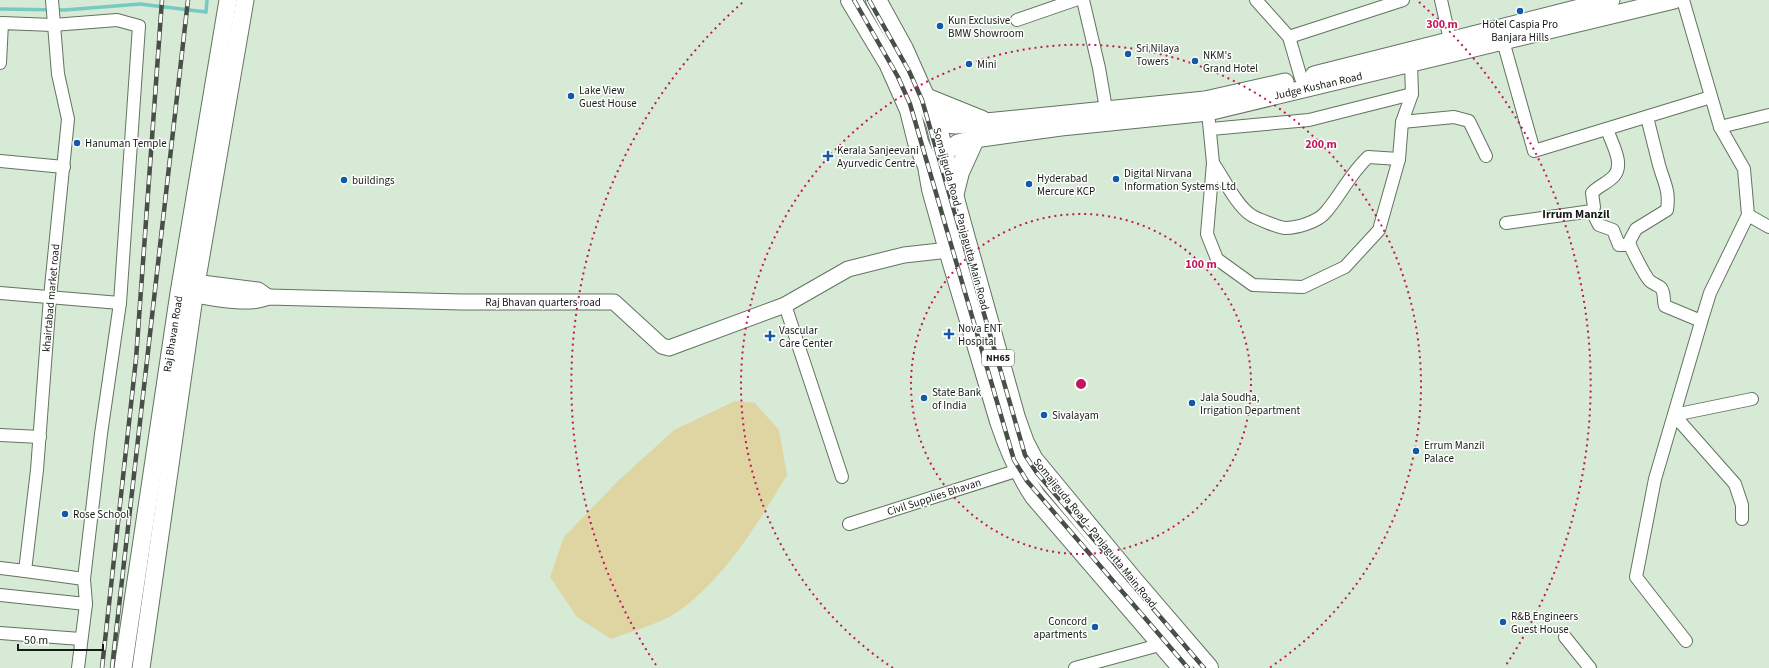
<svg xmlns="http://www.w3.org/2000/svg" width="1769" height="668" font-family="'Source Sans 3',sans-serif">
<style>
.green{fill:#ded5a3}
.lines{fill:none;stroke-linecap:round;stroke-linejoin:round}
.stream{stroke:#78c9c1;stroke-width:3.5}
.minor-casing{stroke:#627361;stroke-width:14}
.tertiary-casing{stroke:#627361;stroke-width:17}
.secondary-casing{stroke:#627361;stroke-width:19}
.trunk-casing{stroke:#627361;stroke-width:22}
.minor{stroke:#fff;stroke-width:12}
.tertiary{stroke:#fff;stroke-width:15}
.secondary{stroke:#fff;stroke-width:17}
.trunk{stroke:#fff;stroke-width:20}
.rail-casing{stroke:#465046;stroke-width:4.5}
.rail{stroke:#fff;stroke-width:3;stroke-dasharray:9;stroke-linecap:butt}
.ring{fill:none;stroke:#c2185b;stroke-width:2;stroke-dasharray:2 4}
.poi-dot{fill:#115aa9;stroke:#fff;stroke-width:1.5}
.labels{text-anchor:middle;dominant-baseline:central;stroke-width:3;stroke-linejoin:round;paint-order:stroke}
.shield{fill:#fff;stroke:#5b605b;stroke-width:1}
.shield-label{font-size:10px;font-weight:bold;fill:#151c15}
.poi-label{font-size:11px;fill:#151c15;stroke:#fff;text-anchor:start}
.street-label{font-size:11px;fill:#151c15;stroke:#fff}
.neighbourhood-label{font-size:12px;font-weight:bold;fill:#151c15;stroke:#fff}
.centre{fill:#c2185b;stroke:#fff;stroke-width:2}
.ring-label{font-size:12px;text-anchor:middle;font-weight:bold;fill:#c2185b;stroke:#fff;stroke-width:3;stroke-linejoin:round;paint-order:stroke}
</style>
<rect width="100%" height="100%" fill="#d7ead5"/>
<path class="green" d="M735,401L755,403L779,430L787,475C758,523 722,583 674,614C658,624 629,632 611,639L577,617L550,577L564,537L618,481L674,430Z"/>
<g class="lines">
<polyline class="stream" points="0,9 65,10 140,4 206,12 207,0"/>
<g class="minor-casing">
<g id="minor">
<polyline points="1083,0 1099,68 1106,109"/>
<polyline points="1256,0 1289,37 1301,78"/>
<polyline points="1441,0 1450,40"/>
<polyline points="1683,0 1720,127 1744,169 1748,215 1710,293 1702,319 1655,479 1636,577 1686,641"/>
<polyline points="1017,20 1075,0"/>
<polyline points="1289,37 1403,0"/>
<polyline points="1503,41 1534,151 1711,97"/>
<polyline points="0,63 2,23 53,25 117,20 139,26 120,303 101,434 84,579 86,604 78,668"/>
<polyline points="1208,112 1213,163 1207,234 1217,259 1253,285 1303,287 1345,267 1379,230 1399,159 1402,122 1412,94 1411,64"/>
<path d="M1647,117C1651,133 1655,149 1659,165C1664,183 1670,190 1667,210L1636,229L1629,242C1630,247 1646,278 1650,281C1653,284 1658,285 1661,288C1665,293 1663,300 1665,306L1701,321"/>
<polyline points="1402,122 1454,117 1469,121 1486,156"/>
<polyline points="1720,127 1769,115"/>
<polyline points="1211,129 1309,120 1412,94"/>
<polyline points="0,161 64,167"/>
<path d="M1213,163C1223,177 1236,205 1251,215C1255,218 1280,228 1285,228C1297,228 1317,222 1325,213C1341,195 1349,175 1368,157L1399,159"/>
<polyline points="1592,211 1599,225 1613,230 1619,245 1630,245"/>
<polyline points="1748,215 1769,227"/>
<path d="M1506,223L1592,211L1594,207L1592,193C1598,186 1608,183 1614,176C1625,164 1611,142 1607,129"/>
<polyline points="0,293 120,303"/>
<polyline points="785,305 842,477"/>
<polyline points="0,435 40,437"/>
<polyline points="1742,519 1742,505 1735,484 1674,415 1752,399"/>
<polyline points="849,524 1019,470"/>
<polyline points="0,568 25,571 37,470 50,297 68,119 58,74 52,0"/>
<polyline points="25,571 84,579"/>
<polyline points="0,595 86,604"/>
<polyline points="0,633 81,639"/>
<polyline points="1565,637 1590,668"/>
<polyline points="1075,668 1163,644"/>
</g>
</g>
<g class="tertiary-casing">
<g id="tertiary">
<polyline points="186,281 258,290 268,297"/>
<path d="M182,293C206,296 247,307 268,297L462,302H614L662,346L669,348L785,305L848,269L904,255L949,250"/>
</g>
</g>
<g class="secondary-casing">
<g id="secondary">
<polyline points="1314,75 1611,0"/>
<polyline points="936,123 956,125 1205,100 1285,82"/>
<polyline points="944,153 958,143 974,139 1061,127 1208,112 1674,0"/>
<polyline points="123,668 179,293 228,0"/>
<polyline points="141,668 195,290 245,0"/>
</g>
</g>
<g class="trunk-casing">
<g id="trunk">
<path d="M851,0L889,63L910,110L918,142L928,166L932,189L949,250L1000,421C1009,448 1019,472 1035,496L1183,668"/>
<polyline points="876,0 903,49 936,123 956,206 1015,418 1024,443 1033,460 1134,582 1208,668"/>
<polyline points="925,98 982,121"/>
<polyline points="954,192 959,172 974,139"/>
</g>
</g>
<use href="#minor" class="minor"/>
<use href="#tertiary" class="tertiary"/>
<use href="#secondary" class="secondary"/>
<use href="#trunk" class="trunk"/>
<g class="rail-casing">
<g id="rail">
<polyline points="854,0 898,77 910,104 1014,460 1027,481 1188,668"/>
<polyline points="869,0 909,71 922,100 1025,455 1037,473 1204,668"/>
<polyline points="102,668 136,359 162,0"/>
<polyline points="112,668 188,0"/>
</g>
</g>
<use href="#rail" class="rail"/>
</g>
<g class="ring">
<circle cx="1081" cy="384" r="170"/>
<path d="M893 668A340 340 0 1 1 1269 668"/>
<path d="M656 665A510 510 0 0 1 743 2M1419 2A510 510 0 0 1 1506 665"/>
</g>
<g class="poi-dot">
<circle cx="1520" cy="11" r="4"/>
<circle cx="940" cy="26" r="4"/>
<circle cx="1128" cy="54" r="4"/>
<circle cx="1195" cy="61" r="4"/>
<circle cx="969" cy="64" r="4"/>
<circle cx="571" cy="96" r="4"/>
<circle cx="77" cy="143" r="4"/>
<path d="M826 150h4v4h4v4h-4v4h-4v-4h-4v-4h4z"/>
<circle cx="1116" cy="179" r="4"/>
<circle cx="344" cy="180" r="4"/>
<circle cx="1029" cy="184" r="4"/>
<path d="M947 328h4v4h4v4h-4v4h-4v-4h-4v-4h4z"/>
<path d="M768 330h4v4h4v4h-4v4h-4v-4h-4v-4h4z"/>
<circle cx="924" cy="398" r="4"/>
<circle cx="1192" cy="403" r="4"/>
<circle cx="1044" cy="415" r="4"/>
<circle cx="1416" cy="451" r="4"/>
<circle cx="65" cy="514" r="4"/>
<circle cx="1503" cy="622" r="4"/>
<circle cx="1095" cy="627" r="4"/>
</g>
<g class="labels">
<rect class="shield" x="982" y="350" width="32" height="16" rx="3"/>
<g class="shield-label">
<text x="998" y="358">NH65</text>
</g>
<g class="poi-label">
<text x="948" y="20">Kun Exclusive<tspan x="948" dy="13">BMW Showroom</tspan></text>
<text x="1520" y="24" text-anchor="middle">Hotel Caspia Pro<tspan x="1520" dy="13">Banjara Hills</tspan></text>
<text x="1136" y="48">Sri Nilaya<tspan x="1136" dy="13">Towers</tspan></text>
<text x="1203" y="55">NKM's<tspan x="1203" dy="13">Grand Hotel</tspan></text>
<text x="977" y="64">Mini</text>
<text x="579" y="90">Lake View<tspan x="579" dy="13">Guest House</tspan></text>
<text x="85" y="143">Hanuman Temple</text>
<text x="837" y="150">Kerala Sanjeevani<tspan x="837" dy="13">Ayurvedic Centre</tspan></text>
<text x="1124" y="173">Digital Nirvana<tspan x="1124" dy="13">Information Systems Ltd</tspan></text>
<text x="1037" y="178">Hyderabad<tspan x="1037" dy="13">Mercure KCP</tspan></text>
<text x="352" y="180">buildings</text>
<text x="958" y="328">Nova ENT<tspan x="958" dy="13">Hospital</tspan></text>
<text x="779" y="330">Vascular<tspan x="779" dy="13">Care Center</tspan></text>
<text x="932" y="392">State Bank<tspan x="932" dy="13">of India</tspan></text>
<text x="1200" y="397">Jala Soudha,<tspan x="1200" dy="13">Irrigation Department</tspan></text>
<text x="1052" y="415">Sivalayam</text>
<text x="1424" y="445">Errum Manzil<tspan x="1424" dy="13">Palace</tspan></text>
<text x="73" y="514">Rose School</text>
<text x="1511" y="616">R&amp;B Engineers<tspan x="1511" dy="13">Guest House</tspan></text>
<text x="1087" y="621" text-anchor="end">Concord<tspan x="1087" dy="13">apartments</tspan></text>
</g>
<g class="street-label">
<text transform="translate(1318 86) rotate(-13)">Judge Kushan Road</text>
<text transform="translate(961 219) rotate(75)">Somajiguda Road - Panjagutta Main Road</text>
<text transform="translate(51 298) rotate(-85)">khairtabad market road</text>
<text x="543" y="302">Raj Bhavan quarters road</text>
<text transform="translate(173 334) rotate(-81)">Raj Bhavan Road</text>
<text transform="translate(934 497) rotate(-18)">Civil Supplies Bhavan</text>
<text transform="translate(1095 533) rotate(51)">Somajiguda Road - Panjagutta Main Road</text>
</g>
<g class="neighbourhood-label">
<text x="1576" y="214">Irrum Manzil</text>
</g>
</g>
<circle cx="1081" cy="384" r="6" class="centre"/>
<g class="ring-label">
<text x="1442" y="28">300 m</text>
<text x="1321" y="148">200 m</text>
<text x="1201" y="268">100 m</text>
</g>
<path d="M18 644v6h85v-6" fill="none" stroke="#151c15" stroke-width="2"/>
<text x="24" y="644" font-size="12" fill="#151c15" stroke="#ffffff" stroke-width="3" paint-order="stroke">50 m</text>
</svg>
